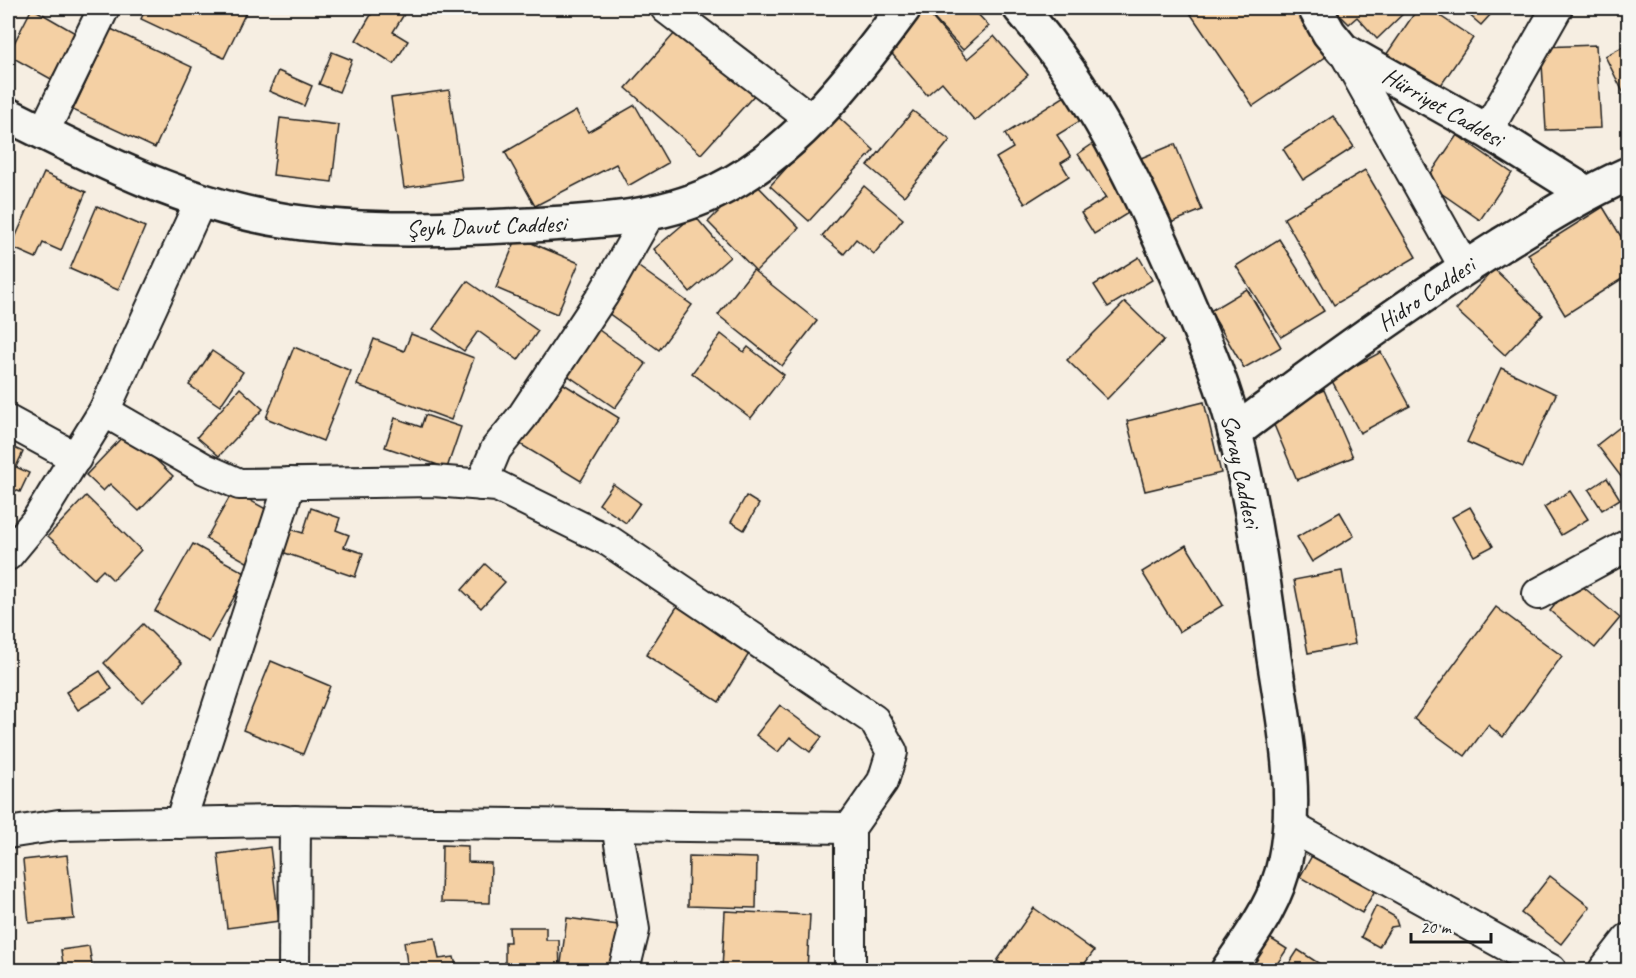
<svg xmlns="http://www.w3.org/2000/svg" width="1636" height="978" font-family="Caveat,sans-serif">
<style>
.building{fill:#f4d0a4;stroke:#1c1c1c;stroke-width:1.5}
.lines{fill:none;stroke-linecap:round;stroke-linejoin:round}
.street-casing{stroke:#1c1c1c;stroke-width:34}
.secondary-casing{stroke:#1c1c1c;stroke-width:38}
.street{stroke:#f6f6f2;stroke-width:30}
.secondary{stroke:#f6f6f2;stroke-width:33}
.labels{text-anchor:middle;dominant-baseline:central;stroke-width:5;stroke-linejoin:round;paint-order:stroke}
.street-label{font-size:24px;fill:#1c1c1c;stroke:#f6f6f2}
</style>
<rect width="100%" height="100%" fill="#f6eee2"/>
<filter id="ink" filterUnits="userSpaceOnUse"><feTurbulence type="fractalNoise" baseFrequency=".0167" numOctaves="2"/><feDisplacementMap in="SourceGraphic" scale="12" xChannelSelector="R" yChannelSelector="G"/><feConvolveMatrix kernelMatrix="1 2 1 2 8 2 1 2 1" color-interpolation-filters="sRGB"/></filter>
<g filter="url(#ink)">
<g class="building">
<polygon points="32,8 77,34 51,79 8,55"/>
<polygon points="146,8 248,8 224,58 141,19"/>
<polygon points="375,8 408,8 393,32 408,41 394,64 356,40"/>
<polygon points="924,8 972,8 989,26 963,50"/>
<polygon points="924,8 967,59 994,36 1028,75 975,121 942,82 927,95 882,42"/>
<polygon points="1198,8 1294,8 1327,56 1253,106 1190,13"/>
<polygon points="1333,8 1409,8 1377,39 1357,17 1349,24"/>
<polygon points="1418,8 1428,8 1473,38 1437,91 1386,55"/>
<polygon points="1461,8 1484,8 1491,14 1481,25"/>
<polygon points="683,24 758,91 701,154 626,88"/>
<polygon points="111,29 192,67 155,148 73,110"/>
<polygon points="1628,44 1628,102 1605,56"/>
<polygon points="1596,45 1601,128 1546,130 1541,47"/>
<polygon points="332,52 352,60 339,92 319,84"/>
<polygon points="278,71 312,86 304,106 269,91"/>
<polygon points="449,90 462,179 404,188 391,98"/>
<polygon points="1065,96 1080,121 1057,135 1071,157 1061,163 1069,176 1025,204 996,158 1013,148 1005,134"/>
<polygon points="635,105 668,163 628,186 616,164 535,206 505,152 576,111 588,132"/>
<polygon points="913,111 950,140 904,196 868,166"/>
<polygon points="835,114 874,150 809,221 770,186"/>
<polygon points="1333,116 1354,147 1303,180 1283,149"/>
<polygon points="280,118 339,125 332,182 273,175"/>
<polygon points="1457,135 1512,173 1480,220 1425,182"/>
<polygon points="1097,141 1138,207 1094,234 1081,213 1106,198 1078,154"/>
<polygon points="1175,144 1202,210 1168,224 1141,158"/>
<polygon points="1365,170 1416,257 1334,305 1284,218"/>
<polygon points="44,173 86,192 61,251 43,243 36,258 11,247"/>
<polygon points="751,179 799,228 756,271 708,222"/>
<polygon points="864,186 903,219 874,254 856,239 844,254 822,236"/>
<polygon points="97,206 145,227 118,290 70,269"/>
<polygon points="1603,207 1628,248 1628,275 1565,315 1528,254"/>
<polygon points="694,215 730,257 690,292 654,249"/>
<polygon points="517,237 579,263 557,314 496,288"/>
<polygon points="1279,239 1324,311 1281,337 1236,266"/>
<polygon points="1139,257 1152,280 1108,307 1094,285"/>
<polygon points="636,265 692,305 659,350 604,310"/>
<polygon points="1494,269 1543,315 1505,355 1456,310"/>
<polygon points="753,270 817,321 782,366 718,315"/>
<polygon points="467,281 538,331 518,360 478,331 464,351 433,329"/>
<polygon points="1247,289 1281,347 1244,368 1210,311"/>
<polygon points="1125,302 1164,340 1107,399 1067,360"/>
<polygon points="592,325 646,364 615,408 560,370"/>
<polygon points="411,334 474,358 451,420 357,385 374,339 404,351"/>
<polygon points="721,334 744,352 748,347 784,375 751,418 692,373"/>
<polygon points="294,347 351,371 323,441 266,418"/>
<polygon points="212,351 243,372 220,406 189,385"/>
<polygon points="1381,352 1410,406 1360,433 1331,379"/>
<polygon points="1501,368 1556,394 1523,467 1467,442"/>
<polygon points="554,378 619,418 581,481 515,441"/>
<polygon points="240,388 263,409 219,456 197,437"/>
<polygon points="1324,390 1353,457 1297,480 1269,413"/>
<polygon points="1204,402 1221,473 1145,491 1127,421"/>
<polygon points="425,415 461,427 447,468 385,447 395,418 421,427"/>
<polygon points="1620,427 1628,438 1628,486 1597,445"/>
<polygon points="127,432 173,476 139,511 110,484 103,491 86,475"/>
<polygon points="8,445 23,452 16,467 29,473 20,492 8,487"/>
<polygon points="1607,478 1620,499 1602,510 1589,490"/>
<polygon points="613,484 640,503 626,523 599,504"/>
<polygon points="233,491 273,513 252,565 206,539"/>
<polygon points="1570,491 1588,519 1561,535 1544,507"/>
<polygon points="86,496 141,550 113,580 103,570 94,579 48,536"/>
<polygon points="746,496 759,504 744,530 731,522"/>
<polygon points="1470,507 1493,546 1474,556 1452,517"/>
<polygon points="311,508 340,518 336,530 349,535 344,547 363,553 355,577 282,552 290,529 303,533"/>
<polygon points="1340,512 1354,536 1312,562 1297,537"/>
<polygon points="193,544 247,574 209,642 155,611"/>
<polygon points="1186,545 1223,605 1179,632 1142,572"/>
<polygon points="485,564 505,582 481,608 462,590"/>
<polygon points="1342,571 1355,644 1308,653 1294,580"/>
<polygon points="1575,580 1620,618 1595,648 1550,611"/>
<polygon points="680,602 752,649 719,702 646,655"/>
<polygon points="1496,607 1562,656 1503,737 1488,725 1465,756 1414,719"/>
<polygon points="143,624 182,663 142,702 104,663"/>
<polygon points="271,661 330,686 303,754 243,730"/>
<polygon points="100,671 112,689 78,710 66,692"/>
<polygon points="780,705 822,737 810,752 790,737 778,752 756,735"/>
<polygon points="442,845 468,846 468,862 491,863 490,903 441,902"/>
<polygon points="1318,845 1380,882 1362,913 1300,877"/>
<polygon points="270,847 279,921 227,928 218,854"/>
<polygon points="67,855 74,919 29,923 23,860"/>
<polygon points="689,856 757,858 756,908 688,906"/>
<polygon points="1550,876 1590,907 1561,944 1521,913"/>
<polygon points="1376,906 1395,917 1398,926 1391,927 1379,947 1361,937"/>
<polygon points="1034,908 1094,951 1080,970 1069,970 1060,964 1055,970 1011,970 997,961"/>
<polygon points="725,911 810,915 807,970 722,970"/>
<polygon points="567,918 618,925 612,970 561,963"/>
<polygon points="509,927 546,927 546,940 559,940 560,970 505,970 505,942 510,942"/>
<polygon points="1268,937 1287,949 1273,970 1249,970"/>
<polygon points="435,938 439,959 454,957 457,970 408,970 404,942"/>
<polygon points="89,946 93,970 64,970 61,950"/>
<polygon points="1298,950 1329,970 1285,970"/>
</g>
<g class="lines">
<g class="street-casing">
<g id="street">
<polyline points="666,8 812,120"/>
<polyline points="1343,50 1465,268"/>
<polyline points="1487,131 1557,8"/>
<polyline points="43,133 104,8"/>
<polyline points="104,411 205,469 239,484 434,481 497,486 609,541 874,720 892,752 883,781 850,828 850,970"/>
<polyline points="8,421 76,458"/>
<polyline points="481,485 496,449 522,417 603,295 649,214"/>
<polyline points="8,555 37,520 104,411 201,200"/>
<polyline points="1538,594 1628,545"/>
<polyline points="180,823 290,483"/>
<polyline points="617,825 634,930 624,970"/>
<polyline points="1290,826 1551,970"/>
<polyline points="8,833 59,825 274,821 850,828"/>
<polyline points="294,969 295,821"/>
<polyline points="1604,970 1628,939"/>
</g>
</g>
<g class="secondary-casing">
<g id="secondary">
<path d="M1020,8C1094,93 1136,183 1181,286C1201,334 1223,381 1235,432C1253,506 1264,583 1274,658C1284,723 1299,795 1285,860C1277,902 1251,936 1228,970"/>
<polyline points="1315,8 1329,33 1343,50 1487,131 1586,193"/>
<path d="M8,115C96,159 190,207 288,221C368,233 449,229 529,225C591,222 658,219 715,192C794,154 854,76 904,8"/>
<path d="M1235,432C1322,366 1409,303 1501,245C1543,219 1583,194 1628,174"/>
</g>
</g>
<use href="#street" class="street"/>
<use href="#secondary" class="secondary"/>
</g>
</g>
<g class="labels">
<g class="street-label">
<text transform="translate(1443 107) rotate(30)">Hürriyet Caddesi</text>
<text transform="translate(486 226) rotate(-2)">Şeyh Davut Caddesi</text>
<text transform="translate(1426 294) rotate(-34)">Hidro Caddesi</text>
<text transform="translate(1241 471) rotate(78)">Saray Caddesi</text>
</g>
</g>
<rect width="1636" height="978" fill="none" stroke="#f6f6f2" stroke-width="30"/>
<rect x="15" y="15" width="1606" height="948" fill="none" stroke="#1c1c1c" stroke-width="2" filter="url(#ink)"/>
<path d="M1411 933v9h80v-9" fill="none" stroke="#1c1c1c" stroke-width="3"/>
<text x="1420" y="933" font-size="18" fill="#1c1c1c" stroke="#f6f6f2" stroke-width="4.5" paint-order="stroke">20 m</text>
</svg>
